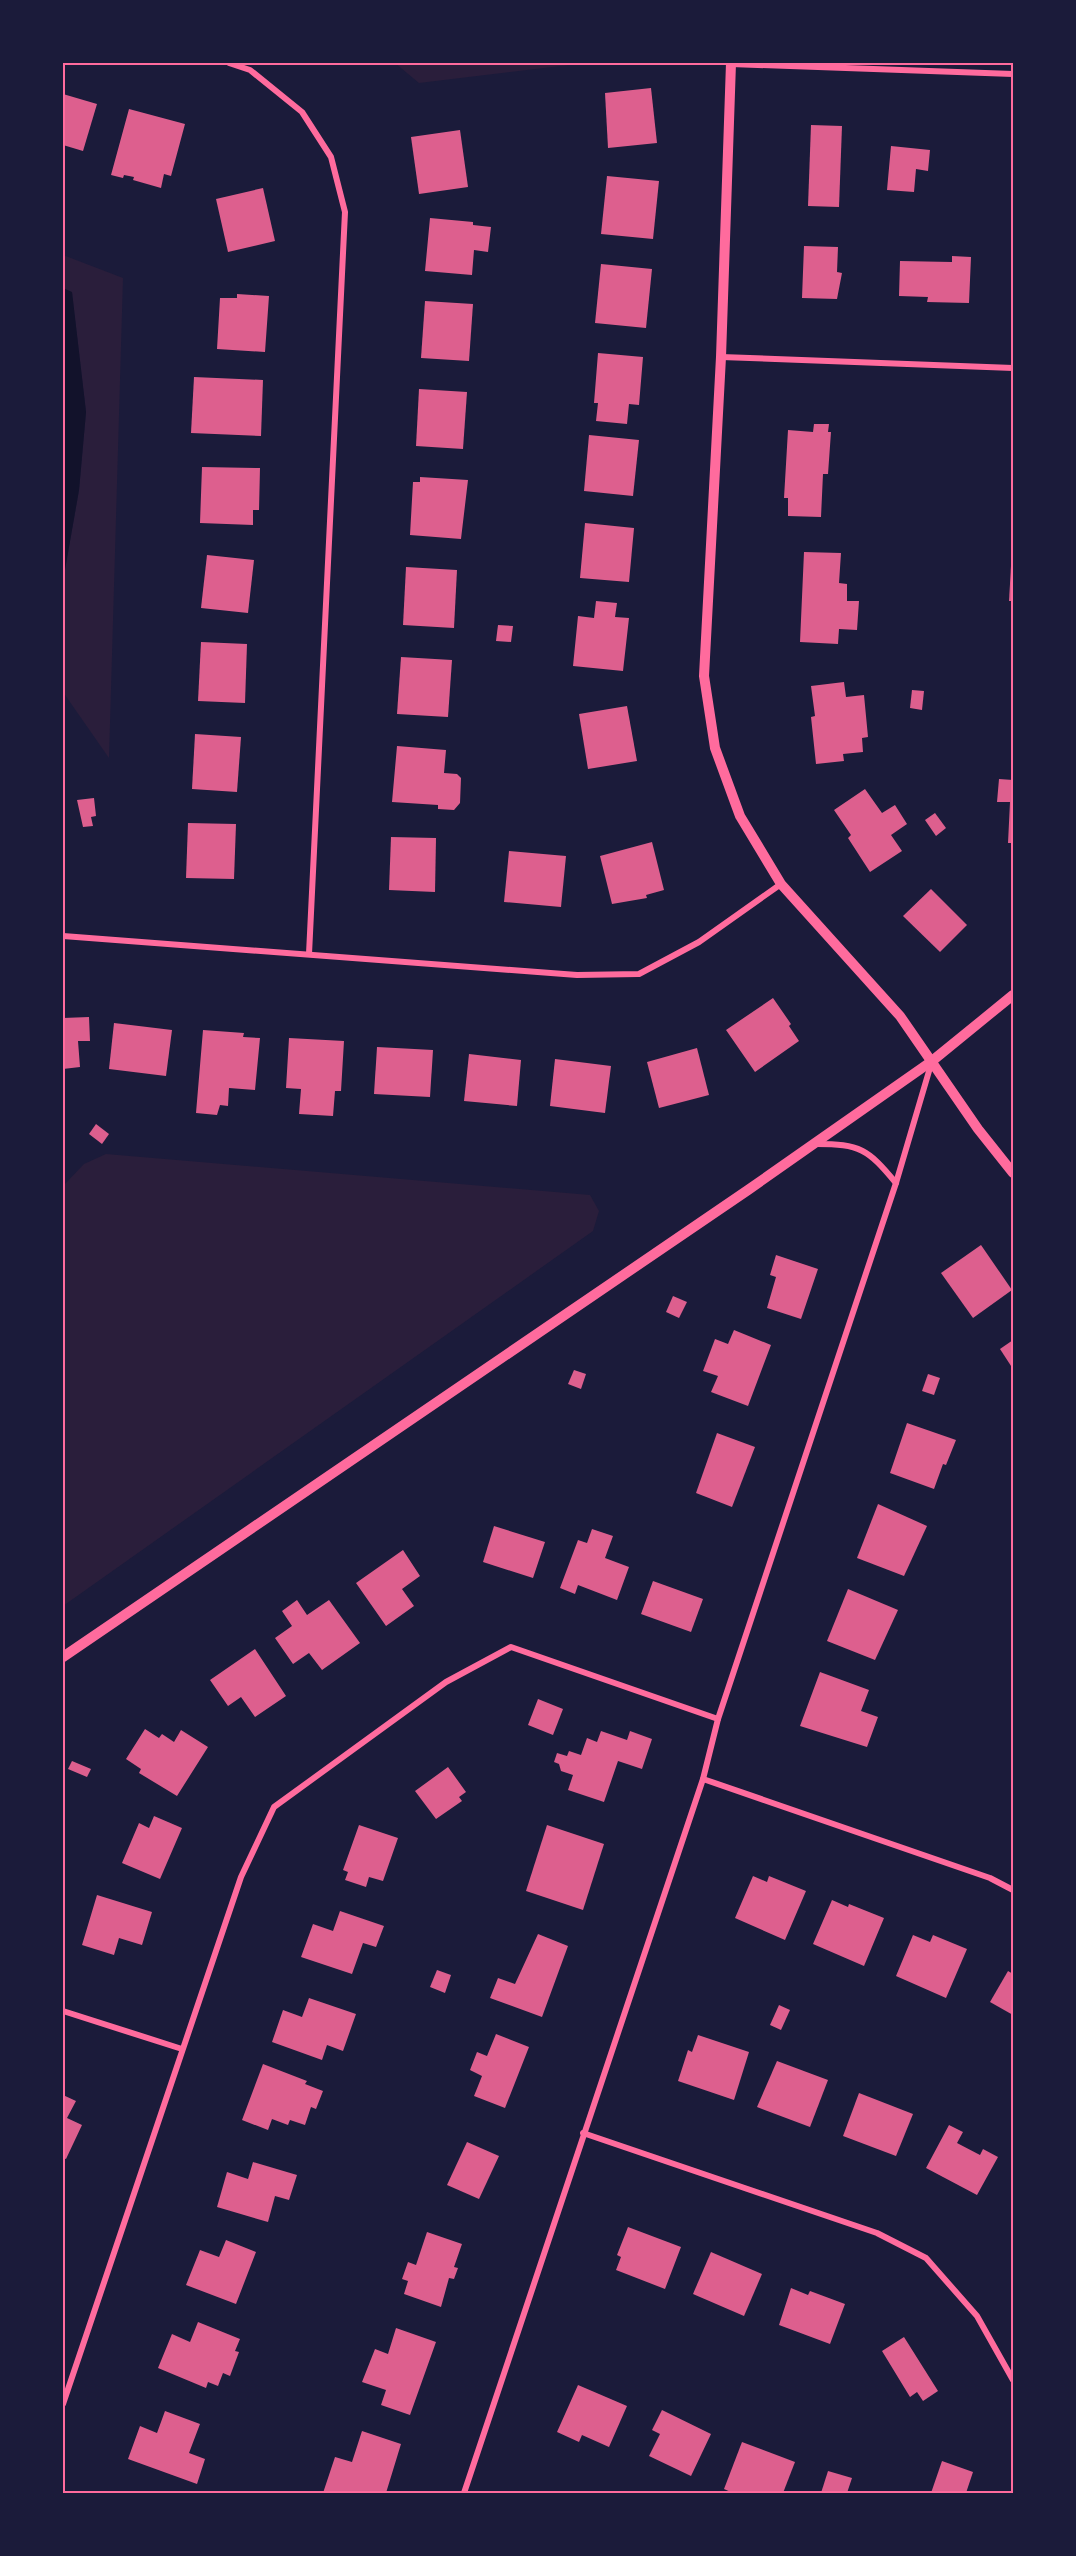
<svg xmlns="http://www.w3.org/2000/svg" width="1076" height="2556" font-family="'Work Sans',sans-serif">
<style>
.green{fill:#2a1e3b}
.water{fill:#12122b}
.building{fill:#dd5f8e}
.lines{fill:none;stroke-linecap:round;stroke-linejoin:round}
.minor{stroke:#ff6b9d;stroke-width:6}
.tertiary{stroke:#ff6b9d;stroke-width:10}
.neatline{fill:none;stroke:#ff6b9d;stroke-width:2}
</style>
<rect width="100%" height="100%" fill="#1b1b3a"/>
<g class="green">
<polygon points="395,63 586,63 419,83"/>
<polygon points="63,255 123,278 109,758 63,692 63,581 79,490 86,412 72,293 63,288"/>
<polygon points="106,1154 590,1195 599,1211 593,1231 63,1606 63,1186 84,1164"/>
</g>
<polygon class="water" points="63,288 72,292 86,412 79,490 63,581"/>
<g class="building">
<polygon points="651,88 657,143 608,148 605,93"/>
<polygon points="63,94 97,104 83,151 63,145"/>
<polygon points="129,109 185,124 171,176 164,174 161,188 133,180 134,177 124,175 123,178 111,175"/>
<polygon points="811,125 842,126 839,207 808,206"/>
<polygon points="460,130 468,187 419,194 411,137"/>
<polygon points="891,146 930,150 928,171 916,169 914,192 887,190"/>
<polygon points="607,176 659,181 653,239 601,234"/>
<polygon points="263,188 275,241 228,252 216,199"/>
<polygon points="430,218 473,222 473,225 491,227 488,252 474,250 472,275 425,271"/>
<polygon points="804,246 838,247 837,272 842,273 837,299 802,298"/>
<polygon points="952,256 971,257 969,303 927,302 928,297 899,296 900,261 952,262"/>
<polygon points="601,264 652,269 646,328 595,323"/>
<polygon points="237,294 269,296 265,352 217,349 220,298 237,298"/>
<polygon points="425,301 473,304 469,361 421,358"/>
<polygon points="598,353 643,357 639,405 629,404 627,424 596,421 598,403 594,403"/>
<polygon points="194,377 263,380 261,436 191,433"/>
<polygon points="419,389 467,392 463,449 416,446"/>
<polygon points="814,424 829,424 828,432 831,432 828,474 823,474 821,517 788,516 788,498 784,498 788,430 813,432"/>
<polygon points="589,435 639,440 633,496 584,491"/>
<polygon points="202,467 260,468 259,510 253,510 253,525 200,523"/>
<polygon points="420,477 468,480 461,539 410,535 413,482 420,482"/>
<polygon points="585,523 634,528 629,582 580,578"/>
<polygon points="804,552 841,553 839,583 847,584 847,601 859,601 857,630 839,629 838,644 800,642"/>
<polygon points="207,555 254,560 248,613 201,608"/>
<polygon points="1011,566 1013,566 1013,601 1009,601"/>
<polygon points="406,567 457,570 454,628 403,625"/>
<polygon points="596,601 617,603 615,617 629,618 623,671 573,666 578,616 594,618"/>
<polygon points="498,625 513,626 511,642 496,641"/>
<polygon points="201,642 247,644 245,703 198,701"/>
<polygon points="401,657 452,660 448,717 397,714"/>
<polygon points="844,682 846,697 864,695 868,737 862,738 863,752 843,754 844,761 816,764 811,717 815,716 811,686"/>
<polygon points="912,690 924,691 922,710 910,708"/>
<polygon points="627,706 637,761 588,769 579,714"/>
<polygon points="195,734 241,737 237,792 192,789"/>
<polygon points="397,746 446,750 444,773 457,774 461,778 460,803 454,810 438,809 438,805 392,802"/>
<polygon points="999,779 1013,780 1013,843 1008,843 1010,802 997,802"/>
<polygon points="865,789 882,813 895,805 907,824 891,835 902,851 870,872 848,838 851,835 834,810"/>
<polygon points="94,798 96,816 91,817 93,826 83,827 77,800"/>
<polygon points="935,813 946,828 936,836 925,820"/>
<polygon points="188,823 236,824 234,879 186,878"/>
<polygon points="391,837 436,838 435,892 389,890"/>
<polygon points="652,842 664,890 646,895 647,898 612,904 600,856"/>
<polygon points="509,851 566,856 561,907 504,902"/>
<polygon points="931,889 967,925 940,952 903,916"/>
<polygon points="773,998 791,1024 789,1026 799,1041 755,1072 726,1030"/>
<polygon points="89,1017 90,1041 78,1041 80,1067 63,1069 63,1018"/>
<polygon points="114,1023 172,1030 166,1076 109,1069"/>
<polygon points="203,1030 244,1033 243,1037 260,1038 255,1090 229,1088 228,1106 220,1105 217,1115 196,1113"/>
<polygon points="289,1038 344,1041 341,1091 335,1091 333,1116 299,1114 301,1089 286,1088"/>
<polygon points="377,1047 433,1050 430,1097 374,1094"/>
<polygon points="697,1048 709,1095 659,1108 647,1062"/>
<polygon points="469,1054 521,1060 517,1106 464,1101"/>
<polygon points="555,1059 611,1066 605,1113 550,1106"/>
<polygon points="96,1124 109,1134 102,1144 89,1134"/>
<polygon points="981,1245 1012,1290 973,1318 941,1273"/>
<polygon points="776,1255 818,1269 801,1319 767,1308 776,1277 770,1275"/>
<polygon points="673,1296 687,1302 679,1318 666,1312"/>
<polygon points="734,1330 771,1345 748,1406 711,1392 718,1376 703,1371 715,1339 728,1344"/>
<polygon points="1013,1340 1013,1369 1000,1349"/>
<polygon points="574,1370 586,1374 581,1389 568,1384"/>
<polygon points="928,1374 940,1378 934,1395 922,1391"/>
<polygon points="907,1423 956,1440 946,1465 943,1464 934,1489 890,1473"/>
<polygon points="717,1433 755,1447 732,1507 696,1493"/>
<polygon points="878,1504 927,1526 904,1576 857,1558"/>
<polygon points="494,1526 545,1542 533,1578 483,1562"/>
<polygon points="592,1529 613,1536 605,1558 629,1567 617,1600 578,1585 575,1594 560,1588 578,1540 587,1543"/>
<polygon points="403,1550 420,1576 402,1589 414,1606 386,1626 356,1583"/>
<polygon points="653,1581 703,1599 691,1632 641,1614"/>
<polygon points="848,1589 898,1610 875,1660 827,1641"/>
<polygon points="297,1600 307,1615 329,1600 360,1643 322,1670 309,1653 293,1664 275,1638 292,1626 282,1611"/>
<polygon points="255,1649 286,1696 255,1717 241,1697 228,1706 210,1680"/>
<polygon points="820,1672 869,1690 861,1711 878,1717 867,1747 800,1726"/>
<polygon points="538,1699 563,1709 553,1735 528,1725"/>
<polygon points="145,1729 159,1738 162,1734 174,1742 181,1730 208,1747 177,1796 139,1773 141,1769 126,1759"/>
<polygon points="601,1731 627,1740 630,1731 652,1739 642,1769 618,1761 604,1802 568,1790 573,1775 561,1771 559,1764 554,1762 557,1753 567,1756 569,1751 581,1755 587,1738 597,1742"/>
<polygon points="72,1761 91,1769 87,1777 68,1769"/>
<polygon points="448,1767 466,1792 459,1797 462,1801 436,1819 415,1791"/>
<polygon points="154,1816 182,1828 160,1879 122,1863 139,1823 149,1828"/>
<polygon points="359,1825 398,1838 383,1881 369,1877 366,1887 345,1880 348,1872 343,1870"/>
<polygon points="547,1825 604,1844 583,1910 526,1891"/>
<polygon points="753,1876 767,1882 769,1876 806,1891 785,1940 735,1918"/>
<polygon points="97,1895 152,1912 142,1945 119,1938 114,1955 82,1945"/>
<polygon points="832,1900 848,1907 849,1904 884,1918 864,1966 813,1944"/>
<polygon points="340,1911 384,1926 376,1947 363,1943 352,1974 301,1957 313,1924 333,1931"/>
<polygon points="538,1934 568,1946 542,2017 490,1998 498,1978 515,1984"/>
<polygon points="913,1935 930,1942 933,1935 967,1949 946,1998 896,1976"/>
<polygon points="437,1970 451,1975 445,1993 430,1987"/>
<polygon points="1008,1971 1013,1974 1013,2015 990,2002"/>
<polygon points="309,1998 356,2014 343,2051 327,2045 322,2060 272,2042 283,2010 302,2017"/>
<polygon points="779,2005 790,2010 781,2030 770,2025"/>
<polygon points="496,2034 529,2047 505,2108 474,2096 482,2076 470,2070 477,2052 487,2056"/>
<polygon points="698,2035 749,2052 734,2100 678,2081 688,2050 692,2052"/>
<polygon points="777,2061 828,2080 810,2127 757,2107"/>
<polygon points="263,2064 307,2081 305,2084 323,2091 316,2109 311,2107 305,2125 290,2120 288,2125 272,2119 268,2130 242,2120"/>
<polygon points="859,2093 913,2114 896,2156 843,2136"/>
<polygon points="63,2095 76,2101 67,2118 82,2125 66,2159 63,2158"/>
<polygon points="949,2125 963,2132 957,2143 980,2155 983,2149 998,2157 977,2195 926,2168"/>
<polygon points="467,2142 499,2156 479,2199 447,2185"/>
<polygon points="253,2162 297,2175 289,2200 275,2196 268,2222 217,2207 227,2172 248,2179"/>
<polygon points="628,2227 681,2247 665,2289 616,2270 621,2257 617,2255"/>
<polygon points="427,2232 462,2244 454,2267 458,2268 454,2279 449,2278 441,2307 404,2294 408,2281 402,2279 408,2262 416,2265"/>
<polygon points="226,2240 256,2252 236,2304 186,2285 200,2250 219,2257"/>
<polygon points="711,2252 762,2274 744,2316 693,2294"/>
<polygon points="791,2288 808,2295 810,2291 845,2304 830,2344 779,2325"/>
<polygon points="198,2322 240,2339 235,2351 239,2352 230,2376 223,2373 218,2386 208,2382 206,2388 158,2368 172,2334 190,2342"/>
<polygon points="396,2328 436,2342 410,2415 381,2405 386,2390 362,2382 375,2349 388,2354"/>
<polygon points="904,2337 938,2391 923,2401 917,2392 910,2397 882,2351"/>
<polygon points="578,2385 627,2406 609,2447 582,2435 579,2442 557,2432"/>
<polygon points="662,2410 711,2434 691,2476 649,2456 660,2434 652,2430"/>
<polygon points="165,2411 200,2424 189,2453 205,2459 197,2484 128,2459 140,2426 157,2433"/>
<polygon points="362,2431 401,2444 386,2493 323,2493 335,2457 352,2462"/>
<polygon points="742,2442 795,2462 783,2493 733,2493 724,2489"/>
<polygon points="942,2461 973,2472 966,2493 931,2493"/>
<polygon points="828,2471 852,2478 847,2493 821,2493"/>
</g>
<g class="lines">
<g class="minor">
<polyline points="229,63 250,70 302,112 331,157 345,212 309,954"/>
<polyline points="731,64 1013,74"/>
<polyline points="721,357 1013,368"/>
<polyline points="63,936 577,975 639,974 699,942 781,884"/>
<path d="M816,1144C860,1144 868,1149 896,1183"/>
<polyline points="703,1779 990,1878 1013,1890"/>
<polyline points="63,2011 182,2049"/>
<polyline points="583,2133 877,2233 926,2258 977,2316 1013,2380"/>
<polyline points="63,2404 241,1877 274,1807 446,1682 511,1647 718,1719"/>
<polyline points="464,2493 703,1779 718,1719 896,1183 932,1061"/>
</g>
<g class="tertiary">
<polyline points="731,63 721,357 704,676 715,748 740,816 781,884 900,1016 978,1129 1013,1173"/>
<polyline points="63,1657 748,1190 932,1061 1013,995"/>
</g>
</g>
<rect width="1076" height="2556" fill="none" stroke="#1b1b3a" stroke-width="129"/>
<rect x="64" y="64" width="948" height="2428" class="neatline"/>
</svg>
